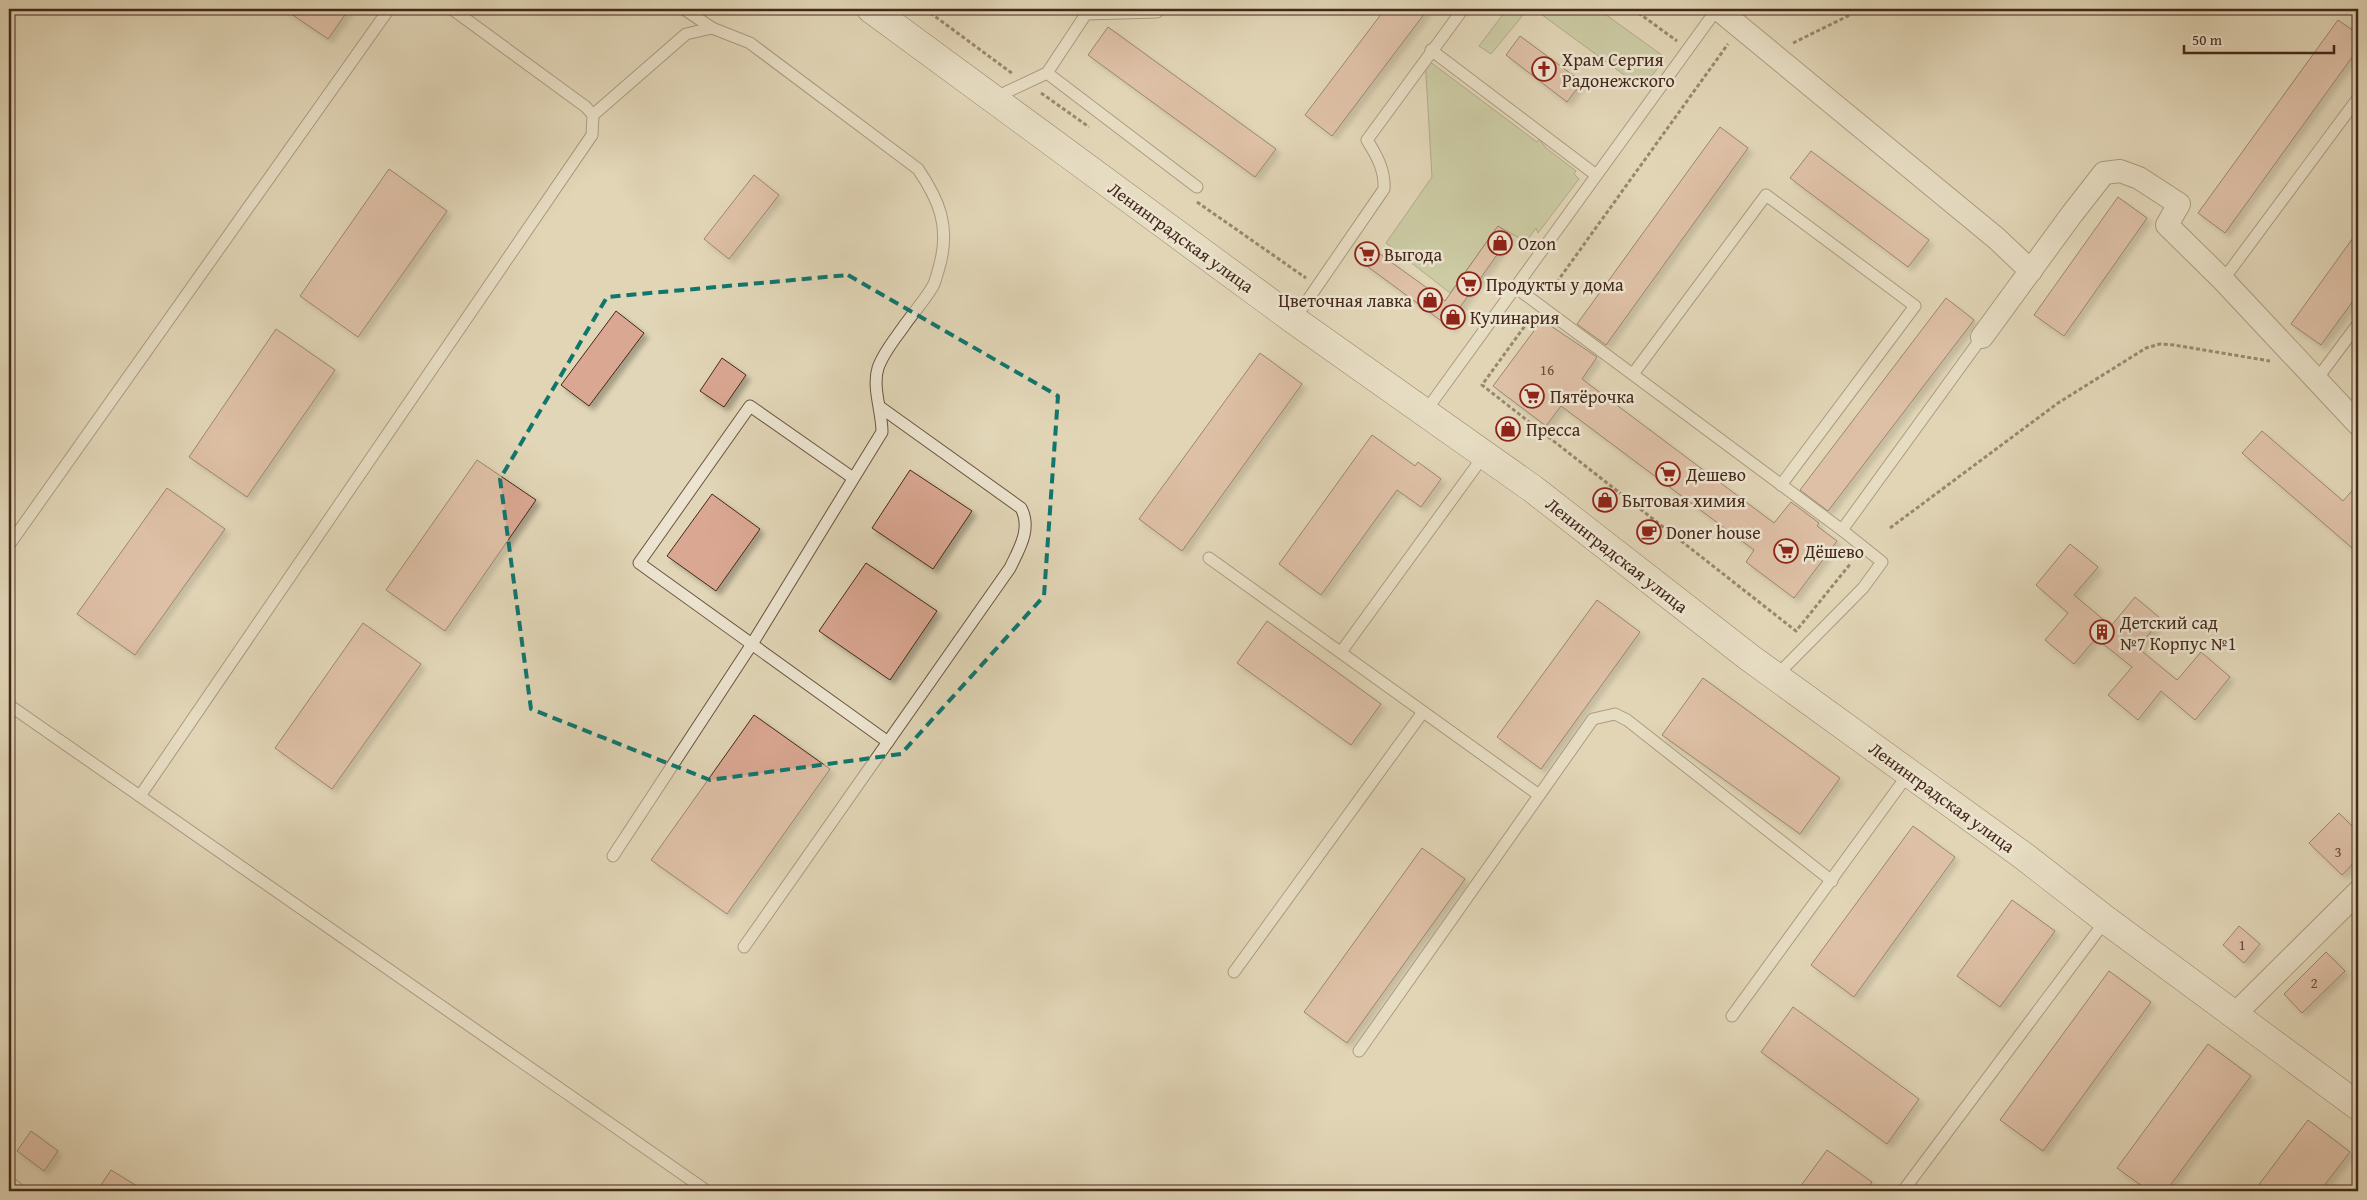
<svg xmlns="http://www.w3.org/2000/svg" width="2367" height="1200" font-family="'Gentium Book Plus',serif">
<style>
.green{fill:#b2be8f;stroke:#7c7354}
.building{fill:#daa792;stroke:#452818;filter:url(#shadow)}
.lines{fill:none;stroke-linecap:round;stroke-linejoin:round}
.lane-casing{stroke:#6c5440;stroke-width:13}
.street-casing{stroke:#6c5440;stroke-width:24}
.secondary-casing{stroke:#452818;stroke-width:29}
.path{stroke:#452818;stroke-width:3;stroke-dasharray:4 2.5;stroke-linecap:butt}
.lane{stroke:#ece4d0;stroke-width:11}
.street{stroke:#ece4d0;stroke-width:22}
.secondary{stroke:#ece4d0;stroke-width:28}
.marked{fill:none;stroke:#0f766e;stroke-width:4;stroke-dasharray:10 6;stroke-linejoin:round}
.labels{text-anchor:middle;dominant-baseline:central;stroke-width:5;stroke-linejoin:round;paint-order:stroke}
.number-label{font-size:15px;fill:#6a4836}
.poi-label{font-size:18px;fill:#452818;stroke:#ece4d0;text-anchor:start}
.street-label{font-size:18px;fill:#452818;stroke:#ece4d0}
</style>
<defs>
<filter id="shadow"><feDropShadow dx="4.5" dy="4.5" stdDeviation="2.5" flood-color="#0004"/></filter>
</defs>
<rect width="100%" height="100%" fill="#e1d6b7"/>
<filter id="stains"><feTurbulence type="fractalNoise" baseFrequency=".004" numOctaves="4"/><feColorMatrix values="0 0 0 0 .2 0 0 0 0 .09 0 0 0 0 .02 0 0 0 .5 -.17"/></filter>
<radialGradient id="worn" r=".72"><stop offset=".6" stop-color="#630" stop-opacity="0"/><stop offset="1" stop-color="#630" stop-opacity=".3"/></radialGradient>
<g class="green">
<polygon points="1507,9 1528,9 1491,54 1479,46"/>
<polygon points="1534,9 1598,9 1666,58 1642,88"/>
<polygon points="1425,58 1537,142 1539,139 1546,148 1576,171 1574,174 1579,179 1538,233 1536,228 1526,242 1498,226 1450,293 1386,243 1432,177"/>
</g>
<g class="building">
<polygon points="284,9 349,9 328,39"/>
<polygon points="1385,9 1428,9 1332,136 1305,115"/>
<polygon points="2338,20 2358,34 2358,49 2225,233 2198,213"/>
<polygon points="1108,27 1276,149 1255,177 1088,55"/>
<polygon points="1520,36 1582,82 1567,102 1506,55"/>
<polygon points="1720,127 1748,148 1606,345 1577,324"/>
<polygon points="1811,151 1929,240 1908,267 1790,178"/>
<polygon points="389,169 447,211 358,337 300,296"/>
<polygon points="754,175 779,195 729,259 704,239"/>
<polygon points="2118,197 2147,218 2064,336 2034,315"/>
<polygon points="1498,226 1511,235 1458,310 1462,313 1451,328 1356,258 1366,244 1445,301"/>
<polygon points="2358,231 2358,294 2321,345 2291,324"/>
<polygon points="1946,298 1974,320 1828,511 1800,490"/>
<polygon points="616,311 644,333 589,406 561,385"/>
<polygon points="1542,320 1597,357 1582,379 1774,523 1791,502 1819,523 1817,526 1837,541 1794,598 1746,562 1754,550 1561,406 1546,426 1493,386"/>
<polygon points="276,329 335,370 247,497 189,457"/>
<polygon points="1260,353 1302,384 1182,551 1139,519"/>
<polygon points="722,358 746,375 724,407 700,391"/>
<polygon points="2262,431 2343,501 2358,484 2358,553 2242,453"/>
<polygon points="1372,435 1415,466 1418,462 1441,479 1421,507 1397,490 1321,595 1279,564"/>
<polygon points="477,460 536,500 445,631 386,590"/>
<polygon points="910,470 972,511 933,569 872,528"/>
<polygon points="167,488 225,529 135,655 77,614"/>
<polygon points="712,494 760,529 716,591 667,556"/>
<polygon points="2070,544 2098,567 2074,595 2111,626 2135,597 2161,619 2138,648 2177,680 2201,652 2230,677 2195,720 2161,691 2138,720 2108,695 2132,667 2096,638 2074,664 2045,640 2068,613 2036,585"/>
<polygon points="866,563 937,611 890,680 819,631"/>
<polygon points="1597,600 1640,632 1541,769 1497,737"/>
<polygon points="1267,621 1381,704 1351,745 1237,663"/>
<polygon points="363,623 421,664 332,789 275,748"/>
<polygon points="1703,678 1840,778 1800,834 1662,735"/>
<polygon points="754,715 830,769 727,914 651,860"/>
<polygon points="2339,813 2358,832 2358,858 2342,875 2309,843"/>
<polygon points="1913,826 1955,857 1854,997 1811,965"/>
<polygon points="1422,848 1465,879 1347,1043 1304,1012"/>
<polygon points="2012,900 2055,931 2000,1007 1957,976"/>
<polygon points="2239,926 2260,944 2244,963 2223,945"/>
<polygon points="2326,952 2345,971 2302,1013 2284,994"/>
<polygon points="2109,971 2151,1002 2043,1151 2000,1120"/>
<polygon points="1793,1007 1919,1099 1887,1144 1761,1052"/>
<polygon points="2208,1044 2251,1076 2166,1191 2149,1191 2117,1168"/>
<polygon points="2308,1120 2350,1152 2320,1191 2254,1191"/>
<polygon points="31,1131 58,1151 44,1171 17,1151"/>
<polygon points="1827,1150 1872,1182 1865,1191 1797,1191"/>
<polygon points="111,1170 145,1191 97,1191"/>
</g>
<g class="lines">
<g class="lane-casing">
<g id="lane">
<polyline points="1431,50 1596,175"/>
<polyline points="1047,73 1197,187"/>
<polyline points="994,98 1047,73 1086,14 1157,12 1160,9"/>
<polyline points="593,115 686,34 712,28"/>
<polyline points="2223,280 2358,98"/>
<polyline points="1515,287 1842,530"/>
<path d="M1294,320L1384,189C1385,170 1377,156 1367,140L1463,9"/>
<polyline points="1633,374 1766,195 1915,306 1781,485"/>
<polyline points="2317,379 2358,324"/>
<polyline points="1425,412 1717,9"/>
<polyline points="853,478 750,406 639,563 888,742"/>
<polyline points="9,545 389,9"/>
<polyline points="1209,558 1539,795"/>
<polyline points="1341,652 1485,454"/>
<polyline points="1776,676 1863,588 1882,562 1842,530 1982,337"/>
<polyline points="9,705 707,1191"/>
<polyline points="140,796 592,135 593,115 586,107 452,9"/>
<path d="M613,856L752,644L882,432C882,411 872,388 878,368C883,353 895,339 904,326C913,313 925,300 933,286C936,280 938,271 940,264C950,226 939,200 918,169L750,43L712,28L684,9"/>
<path d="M744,947L1010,568C1019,549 1032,529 1021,508L880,407"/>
<polyline points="1234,972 1423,712"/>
<polyline points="1732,1016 1909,773"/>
<polyline points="1359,1051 1593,719 1615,714 1627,720 1832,881"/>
<polyline points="1903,1191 2106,920"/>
</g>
</g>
<g class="street-casing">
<g id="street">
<polyline points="1718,9 1996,238 2031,271"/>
<polyline points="1982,337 2072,214 2104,173 2120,171 2139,178 2179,204 2167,225 2223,280 2358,424"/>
<polyline points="2235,1014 2358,892"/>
<polyline points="9,1189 12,1191"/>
</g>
</g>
<g class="secondary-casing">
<polyline id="secondary" points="871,9 1294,320 1533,489 1750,658 2025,857 2106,920 2358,1106"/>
</g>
<g class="path">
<polyline points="925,9 1013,74"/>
<polyline points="1633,9 1677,41"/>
<polyline points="2353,9 2358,13"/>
<polyline points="1793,43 1862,9"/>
<polyline points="1041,93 1089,127"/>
<polyline points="1197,202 1306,278"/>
<polyline points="1549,293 1728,44"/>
<polyline points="1532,316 1482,385 1796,631 1851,563"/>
<polyline points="1890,528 2058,403 2146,348 2160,344 2174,345 2270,361"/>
</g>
<use href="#lane" class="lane"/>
<use href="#street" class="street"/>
<use href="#secondary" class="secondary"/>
</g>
<path d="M0 0H2367V1200H0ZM848,275L1058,396L1044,596L901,754L710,780L531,709L500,479L607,297Z" fill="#e1d6b7" fill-opacity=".55" fill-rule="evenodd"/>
<path class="marked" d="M848,275L1058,396L1044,596L901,754L710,780L531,709L500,479L607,297Z"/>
<defs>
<g id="church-ring" transform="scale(1.25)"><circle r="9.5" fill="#ece4d0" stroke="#8f2418" stroke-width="1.5"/><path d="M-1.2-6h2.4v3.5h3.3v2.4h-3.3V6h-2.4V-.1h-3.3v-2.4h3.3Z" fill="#8f2418"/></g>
<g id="shop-ring" transform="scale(1.25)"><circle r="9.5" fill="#ece4d0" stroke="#8f2418" stroke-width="1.5"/><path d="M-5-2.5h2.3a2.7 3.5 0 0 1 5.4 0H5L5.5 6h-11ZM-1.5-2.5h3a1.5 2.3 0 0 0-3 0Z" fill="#8f2418"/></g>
<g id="supermarket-ring" transform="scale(1.25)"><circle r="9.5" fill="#ece4d0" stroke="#8f2418" stroke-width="1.5"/><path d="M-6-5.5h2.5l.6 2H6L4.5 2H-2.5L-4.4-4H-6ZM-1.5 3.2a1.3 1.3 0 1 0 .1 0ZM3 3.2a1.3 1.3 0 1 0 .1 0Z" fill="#8f2418"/></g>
<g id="cafe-ring" transform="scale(1.25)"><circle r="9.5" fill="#ece4d0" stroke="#8f2418" stroke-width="1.5"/><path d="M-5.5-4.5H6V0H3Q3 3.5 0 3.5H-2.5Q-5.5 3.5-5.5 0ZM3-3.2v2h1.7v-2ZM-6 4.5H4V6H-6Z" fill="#8f2418"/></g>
<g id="building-ring" transform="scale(1.25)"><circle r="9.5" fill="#ece4d0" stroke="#8f2418" stroke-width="1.5"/><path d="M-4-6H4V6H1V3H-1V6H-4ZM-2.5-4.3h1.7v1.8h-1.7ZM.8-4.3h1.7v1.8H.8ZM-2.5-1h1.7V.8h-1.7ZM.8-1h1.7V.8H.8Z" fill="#8f2418"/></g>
</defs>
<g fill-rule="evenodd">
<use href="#church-ring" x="1544" y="69"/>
<use href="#shop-ring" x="1500" y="243"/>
<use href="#supermarket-ring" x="1367" y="254"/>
<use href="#supermarket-ring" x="1469" y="284"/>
<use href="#shop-ring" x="1430" y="300"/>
<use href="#shop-ring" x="1453" y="317"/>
<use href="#supermarket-ring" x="1532" y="396"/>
<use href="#shop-ring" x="1508" y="429"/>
<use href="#supermarket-ring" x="1668" y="474"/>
<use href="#shop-ring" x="1605" y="500"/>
<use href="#cafe-ring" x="1649" y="532"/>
<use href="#supermarket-ring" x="1786" y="551"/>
<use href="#building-ring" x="2102" y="632"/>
</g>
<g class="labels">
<g class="number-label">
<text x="1547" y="369">16</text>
<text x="2338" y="851">3</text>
<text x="2242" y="944">1</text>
<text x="2314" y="982">2</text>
</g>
<g class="poi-label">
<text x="1562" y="59">Храм Сергия<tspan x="1562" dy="21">Радонежского</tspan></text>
<text x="1518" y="243">Ozon</text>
<text x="1384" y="254">Выгода</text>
<text x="1486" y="284">Продукты у дома</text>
<text x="1412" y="300" text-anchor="end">Цветочная лавка</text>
<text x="1470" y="317">Кулинария</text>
<text x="1550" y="396">Пятёрочка</text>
<text x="1526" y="429">Пресса</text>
<text x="1686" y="474">Дешево</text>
<text x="1622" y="500">Бытовая химия</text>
<text x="1666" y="532">Doner house</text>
<text x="1804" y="551">Дёшево</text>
<text x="2120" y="622">Детский сад<tspan x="2120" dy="21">№7 Корпус №1</tspan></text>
</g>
<g class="street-label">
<text transform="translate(1181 237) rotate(36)">Ленинградская улица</text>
<text transform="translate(1617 555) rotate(38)">Ленинградская улица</text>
<text transform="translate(1942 797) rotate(36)">Ленинградская улица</text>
</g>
</g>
<rect width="2367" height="1200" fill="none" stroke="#e1d6b7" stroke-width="30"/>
<rect x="10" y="10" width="2347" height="1180" fill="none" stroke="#452818" stroke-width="2.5"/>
<rect x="15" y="15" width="2337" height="1170" fill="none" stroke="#452818"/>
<path d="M2184 45v8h150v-8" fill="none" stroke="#452818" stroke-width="2.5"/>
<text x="2192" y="45" font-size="15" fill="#452818" stroke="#ece4d0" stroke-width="4" paint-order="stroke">50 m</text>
<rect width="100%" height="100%" filter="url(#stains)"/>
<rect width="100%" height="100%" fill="url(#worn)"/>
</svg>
